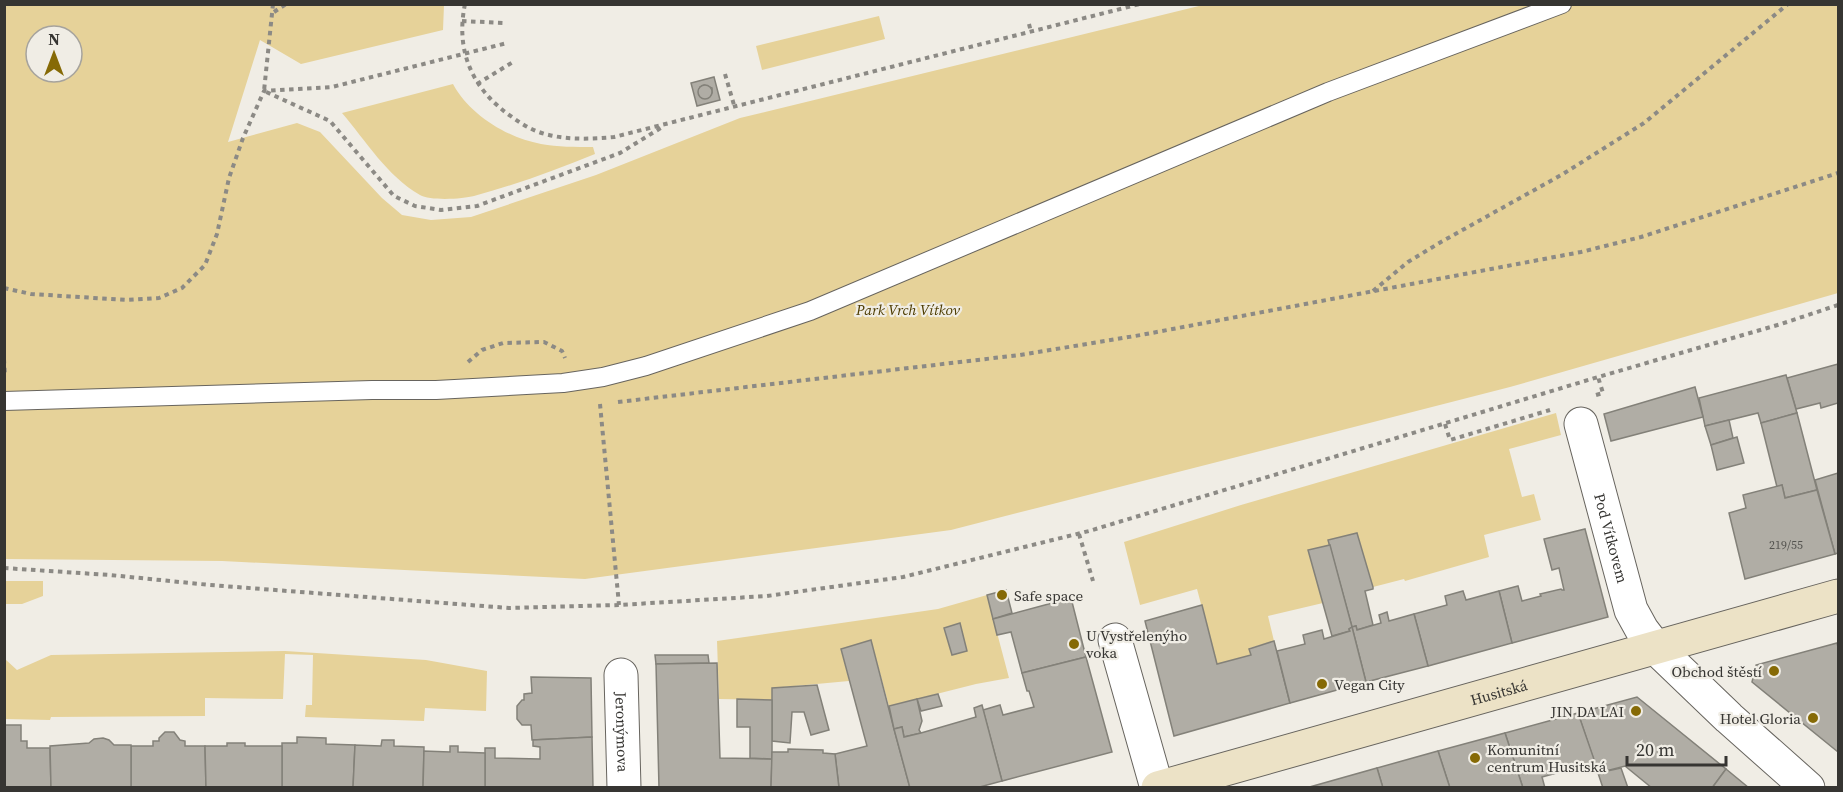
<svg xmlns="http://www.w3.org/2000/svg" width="1843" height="792" font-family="'Source Serif 4',serif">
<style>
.green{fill:#e6d299;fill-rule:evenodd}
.building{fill:#b0ada5;stroke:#838179;stroke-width:1.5;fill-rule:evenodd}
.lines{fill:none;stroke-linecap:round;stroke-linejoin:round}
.service-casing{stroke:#67645e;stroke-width:20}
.minor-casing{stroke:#67645e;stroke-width:35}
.tertiary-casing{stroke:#67645e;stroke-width:35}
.secondary-casing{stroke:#67645e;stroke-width:35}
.path{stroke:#8c8a85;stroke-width:4;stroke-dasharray:4.5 4.5;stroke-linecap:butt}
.service{stroke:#fff;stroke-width:18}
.minor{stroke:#fff;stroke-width:33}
.tertiary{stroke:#fff;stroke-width:33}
.secondary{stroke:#ece2c6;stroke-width:33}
.poi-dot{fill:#866a06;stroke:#f0ede5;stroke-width:2}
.labels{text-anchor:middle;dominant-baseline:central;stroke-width:4.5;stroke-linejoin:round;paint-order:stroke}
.number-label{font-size:12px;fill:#54534f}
.park-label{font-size:15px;font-style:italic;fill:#4d3c00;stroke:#f0ede5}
.street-label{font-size:15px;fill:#363532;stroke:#f0ede5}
.poi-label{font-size:15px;fill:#363532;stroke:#f0ede5;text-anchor:start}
</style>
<rect width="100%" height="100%" fill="#f0ede5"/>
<g class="green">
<path d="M5,5H444L443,30L301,64L260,40L228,142L297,123L320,132L382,198L402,215L431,220L471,217L596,175L740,118L1203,5H1838V293L1510,387L951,530L585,579L222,561L5,559ZM36,36H72V72H36Z"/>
<polygon points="879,16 885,39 762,70 756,46"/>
<path d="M453,84C469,114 507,138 541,144C558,147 575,147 593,147L595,154C556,170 515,185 474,196C463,199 430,201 420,195C387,176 366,141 342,113Z"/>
<polygon points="1556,413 1561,435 1509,449 1522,497 1534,494 1541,520 1484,535 1489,557 1405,581 1404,579 1373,587 1357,533 1329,540 1330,545 1309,551 1323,603 1268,616 1274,641 1250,648 1251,655 1217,664 1197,589 1140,605 1124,542 1241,505"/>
<polygon points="5,581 43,581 43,596 22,604 5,604"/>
<polygon points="987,595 1009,678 976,684 889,706 871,640 841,649 849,681 773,688 772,700 719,699 717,641 938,609"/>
<polygon points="285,651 426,660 487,671 486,711 425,708 424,721 305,717 306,705 312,705 313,655 285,654 283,699 205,698 205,716 51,717 50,720 5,719 5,659 17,670 51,655"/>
</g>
<g class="building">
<path d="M714,77L720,100L697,106L691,83ZM704,85L712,88V93L707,98H703L699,93L700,87Z"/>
<circle cx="705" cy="92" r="7"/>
<polygon points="1838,364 1838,403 1821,408 1820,403 1796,409 1787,378"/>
<polygon points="1786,375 1797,413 1761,423 1758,413 1705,426 1699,398"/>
<polygon points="1695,387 1703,417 1611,441 1604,414"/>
<polygon points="1797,413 1817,490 1785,498 1782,485 1777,487 1761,423"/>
<polygon points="1729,420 1733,438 1711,445 1705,426"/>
<polygon points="1737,437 1744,463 1717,470 1711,445"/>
<polygon points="1838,473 1838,553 1835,554 1815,480"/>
<polygon points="1782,485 1785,498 1817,490 1835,554 1745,579 1729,513 1746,508 1743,495"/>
<polygon points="1585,529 1608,617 1512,643 1499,591 1518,586 1522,601 1541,596 1540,594 1561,589 1562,590 1564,590 1559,568 1552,570 1544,539"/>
<polygon points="1357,533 1373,587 1373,589 1365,591 1373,625 1357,630 1356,626 1352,627 1328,540"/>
<polygon points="1330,545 1352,627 1349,629 1350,631 1332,636 1308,550"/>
<polygon points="1006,590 1012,613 993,619 987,595"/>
<polygon points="1463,591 1466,600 1499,591 1512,643 1428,666 1414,614 1447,605 1445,596"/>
<polygon points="1071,598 1086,657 1022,673 1011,632 997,635 993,619"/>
<polygon points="1202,605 1217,664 1251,655 1249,649 1274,641 1290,703 1174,736 1145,621"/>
<polygon points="1387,612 1389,621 1414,614 1428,666 1366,682 1352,627 1356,626 1357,630 1381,623 1379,615"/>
<polygon points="960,623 967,651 952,655 944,628"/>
<polygon points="1352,627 1366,682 1290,703 1277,651 1305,644 1303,635 1322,630 1324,639 1350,631 1349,629"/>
<polygon points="871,640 894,729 910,788 839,788 835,754 867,746 841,649"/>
<polygon points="1837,643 1838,647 1838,752 1752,682 1756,665"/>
<polygon points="655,655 708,655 709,663 656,664"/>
<polygon points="1086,657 1112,752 1002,781 983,710 1000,705 1003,715 1034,707 1029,691 1027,691 1022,673"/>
<polygon points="717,663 720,758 772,759 771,788 659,788 656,664"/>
<polygon points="531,677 591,678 592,737 532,740 531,725 522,725 517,719 517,706 522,700 524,700 524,694 532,693"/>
<polygon points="817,685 829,730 811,735 804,712 792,712 790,743 772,741 772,688"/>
<polygon points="938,694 942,706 921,711 917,699"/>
<polygon points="1637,697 1726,769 1712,788 1652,788 1625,766 1598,773 1578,713"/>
<polygon points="737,699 772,700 772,759 750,758 750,727 737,727"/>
<polygon points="917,699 922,721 919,730 921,733 904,737 902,727 894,729 889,706"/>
<polygon points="982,705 1002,781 976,788 910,788 894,729 902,727 904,737 921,733 976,717 974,708"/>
<polygon points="1578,713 1597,768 1595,769 1593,763 1542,777 1545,788 1523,788 1505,733"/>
<polygon points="4,725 21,725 21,741 27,741 27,748 50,748 51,788 4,788"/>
<polygon points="165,732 174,732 180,740 185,741 185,746 205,746 206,788 131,788 131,746 153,746 153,741 159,741 159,738"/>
<polygon points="1505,733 1523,788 1450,788 1438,751"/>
<polygon points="297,737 326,738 326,744 355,745 353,788 282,788 282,743 297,743"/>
<polygon points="592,737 593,788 485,788 485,748 495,748 495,758 540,759 540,747 533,746 533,740"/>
<polygon points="103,738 109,740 114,745 131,745 131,788 51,788 50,746 89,743 94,739"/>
<polygon points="382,740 394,740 394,746 424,747 423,788 353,788 355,745 381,746"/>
<polygon points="227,743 245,743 245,746 282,746 282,788 206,788 205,746 227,746"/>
<polygon points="450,746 458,746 458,752 485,753 485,788 423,788 424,751 450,752"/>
<polygon points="788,749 823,750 823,753 835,754 839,788 771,788 772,752 788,752"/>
<polygon points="1438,751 1450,788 1383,788 1377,768"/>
<polygon points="1377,768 1383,788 1306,788"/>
<polygon points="1621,768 1628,788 1603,788 1598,773"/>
<polygon points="1726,769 1749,788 1712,788"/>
</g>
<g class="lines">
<g class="service-casing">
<polyline id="service" points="4,401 372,390 436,390 563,383 603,377 646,366 810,311 1328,92 1562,4"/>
</g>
<g class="minor-casing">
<g id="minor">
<path id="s1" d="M1581,424L1631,610L1642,630L1655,647"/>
<polyline points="1115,640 1157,788"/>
<path id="s2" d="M621,675L624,788"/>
</g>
</g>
<g class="tertiary-casing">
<polyline id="tertiary" points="1655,647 1729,718 1808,788"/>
</g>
<g class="secondary-casing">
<g id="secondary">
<path id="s3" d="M1158,788L1838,596"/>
</g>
</g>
<g class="path">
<polyline points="273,4 264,91 330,121 394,196 415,206 441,210 477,206 620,153 664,126"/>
<path d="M465,4C455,52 473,90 512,117C523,125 535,132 549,135C570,140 592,139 614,137L1140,4"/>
<polyline points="274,12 286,4"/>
<polyline points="462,21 504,23"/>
<polyline points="1029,24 1031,32"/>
<polyline points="725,74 734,105"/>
<polyline points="477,84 513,62"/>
<polyline points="4,288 31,294 127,300 159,298 182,288 205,265 217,234 229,178 243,138 264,91 332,87 507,43"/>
<polyline points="1373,291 1408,262 1441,242 1563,174 1644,123 1788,4"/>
<polyline points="4,359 5,376"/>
<polyline points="468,362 482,350 503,343 544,342 562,351 565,358"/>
<polyline points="1596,395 1603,393 1598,377"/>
<polyline points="618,402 1020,355 1141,335 1581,252 1641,237 1838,173"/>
<polyline points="600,404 619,605"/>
<polyline points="1445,424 1450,440 1550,410"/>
<polyline points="1079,534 1093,581"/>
<polyline points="4,568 110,575 210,585 509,608 619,605 767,596 903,577 1089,531 1598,377 1781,324 1838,305"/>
</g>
<use href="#service" class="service"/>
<use href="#minor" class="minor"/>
<use href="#tertiary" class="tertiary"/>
<use href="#secondary" class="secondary"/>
</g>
<g class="poi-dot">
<circle cx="1002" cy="595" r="6"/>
<circle cx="1074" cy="644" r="6"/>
<circle cx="1774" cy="671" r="6"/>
<circle cx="1322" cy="684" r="6"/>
<circle cx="1636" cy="711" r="6"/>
<circle cx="1813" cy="718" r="6"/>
<circle cx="1475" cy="758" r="6"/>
</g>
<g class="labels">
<g class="number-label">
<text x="1786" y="545">219/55</text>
</g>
<g class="park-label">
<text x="908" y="309">Park Vrch Vítkov</text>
</g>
<g class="street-label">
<text stroke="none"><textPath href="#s1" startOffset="118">Pod Vítkovem</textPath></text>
<text stroke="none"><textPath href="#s3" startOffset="354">Husitská</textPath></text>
<text stroke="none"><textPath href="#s2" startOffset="57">Jeronýmova</textPath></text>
</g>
<g class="poi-label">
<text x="1014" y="595">Safe space</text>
<text x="1086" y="635">U Vystřelenýho<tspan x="1086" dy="17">voka</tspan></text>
<text x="1762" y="671" text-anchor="end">Obchod štěstí</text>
<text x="1334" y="684">Vegan City</text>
<text x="1624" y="711" text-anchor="end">JIN DA LAI</text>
<text x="1801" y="718" text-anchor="end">Hotel Gloria</text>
<text x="1487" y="749">Komunitní<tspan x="1487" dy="17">centrum Husitská</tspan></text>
</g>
</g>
<rect width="1843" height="792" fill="none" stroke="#363532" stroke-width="12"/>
<g transform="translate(54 54)"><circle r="28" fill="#f0ede5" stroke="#a6a39d" stroke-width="1.5"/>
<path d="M0-4.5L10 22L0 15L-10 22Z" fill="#866a06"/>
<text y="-9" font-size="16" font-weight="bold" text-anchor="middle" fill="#363532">N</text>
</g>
<path d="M1627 756v9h99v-9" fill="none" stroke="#363532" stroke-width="3"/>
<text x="1636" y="756" font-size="18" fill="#363532" stroke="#f0ede5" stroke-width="4.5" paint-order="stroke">20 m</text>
</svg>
